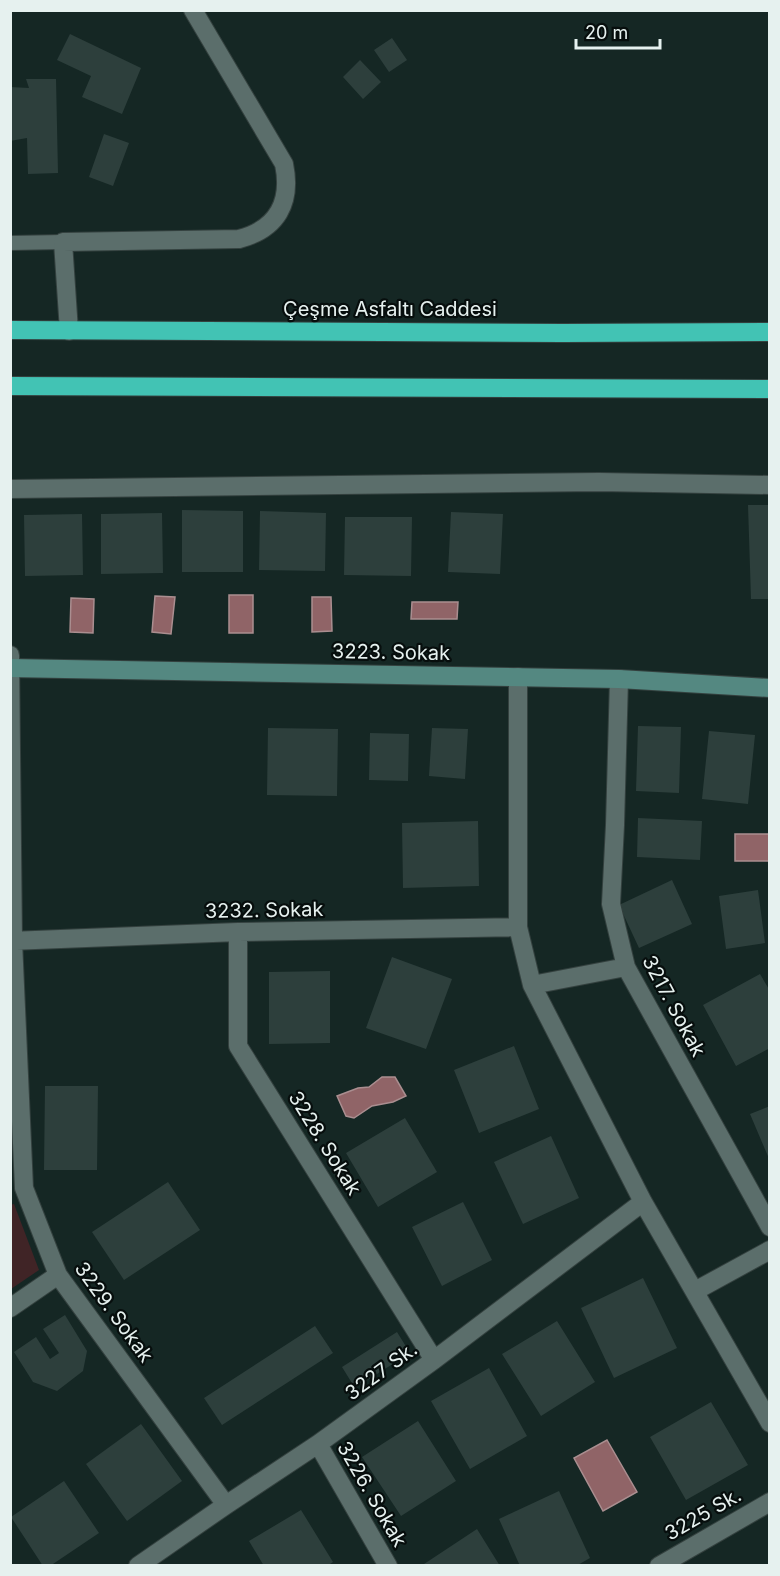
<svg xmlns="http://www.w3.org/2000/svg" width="780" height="1576" viewBox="0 0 780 1576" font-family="Inter,sans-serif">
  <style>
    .green { fill: #402426 }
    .water { fill: #906467; stroke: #aa8e90; stroke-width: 1.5 }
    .building { fill: #2d3f3c }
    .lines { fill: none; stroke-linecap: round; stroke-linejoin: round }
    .lane-casing { stroke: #34413f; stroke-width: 16 }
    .street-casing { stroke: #34413f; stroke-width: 20 }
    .secondary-casing { stroke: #34413f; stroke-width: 20 }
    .highway-casing { stroke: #34413f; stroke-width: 20 }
    .lane { stroke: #5b6e6b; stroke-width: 14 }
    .street { stroke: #5b6e6b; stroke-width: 18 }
    .secondary { stroke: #548881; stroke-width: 18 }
    .highway { stroke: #42c3b4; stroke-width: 18 }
    .labels { text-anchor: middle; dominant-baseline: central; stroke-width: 4.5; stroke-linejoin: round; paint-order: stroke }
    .street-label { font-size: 20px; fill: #e6f1ef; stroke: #070e0d }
  </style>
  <rect width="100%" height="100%" fill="#152724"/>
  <path class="green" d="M14,1204L39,1270L11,1289L10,1205Z"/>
  <path class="water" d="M229,595H253V633H229Z
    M155,596L175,597L171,634L152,632Z
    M312,597H331L332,631L312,632Z
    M71,598L94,599L93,633L70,632Z
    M412,602H458L457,619H411Z
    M735,834H769V861H735Z
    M382,1077H395L406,1096L393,1102L372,1106L354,1118L346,1116L337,1096L358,1088L369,1087Z
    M607,1440L637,1492L603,1511L574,1458Z"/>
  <path class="building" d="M70,34L141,68L122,114L82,97L91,76L57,60Z
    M392,38L407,60L389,72L374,50Z
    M360,60L381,82L363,99L343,77Z
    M26,79H56L58,173L28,174L27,138L10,141V87L29,88Z
    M104,134L129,143L113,186L89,177Z
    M748,505H770V599H751Z
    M182,510L243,511V572H182Z
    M260,511L326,513L325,571L259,570Z
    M451,512L503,514L500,574L448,572Z
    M162,513L163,573L101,574V514Z
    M82,514L83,575L25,576L24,515Z
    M345,517H412L411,576L344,575Z
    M638,726L681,727L679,793L636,791Z
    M268,728L338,729L337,796L267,795Z
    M432,728L468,729L465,779L429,776Z
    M709,731L755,735L748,804L702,799Z
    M370,733L409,734L408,781L369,780Z
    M638,818L702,821L700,860L637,857Z
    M478,821L479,886L403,888L402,823Z
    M672,880L692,924L639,948L619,905Z
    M758,890L765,943L726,949L719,896Z
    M392,957L452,979L426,1049L366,1028Z
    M330,971V1043L269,1044V972Z
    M760,974L770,991V1048L736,1066L703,1005Z
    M514,1046L539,1109L479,1133L454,1070Z
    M45,1086H98L97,1170H44Z
    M770,1106V1161L750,1114Z
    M405,1118L437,1172L378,1207L346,1153Z
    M551,1136L579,1198L523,1224L494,1162Z
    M168,1182L200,1230L124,1280L92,1232Z
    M463,1202L492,1260L442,1286L412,1227Z
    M643,1278L677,1348L614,1378L581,1308Z
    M65,1315L87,1351L83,1371L57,1391L33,1382L14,1352L36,1337L50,1359L59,1353L43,1329Z
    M557,1321L595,1382L541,1416L502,1354Z
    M315,1326L333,1353L222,1425L204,1398Z
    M397,1332L410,1353L355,1388L342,1367Z
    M489,1368L527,1436L470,1469L431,1401Z
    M711,1402L748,1465L686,1500L650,1437Z
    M418,1421L456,1481L401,1516L362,1457Z
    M141,1424L182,1481L127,1521L86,1464Z
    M64,1481L99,1533L50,1566H43L11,1517Z
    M559,1491L590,1558L576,1566H520L499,1519Z
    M301,1510L333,1562L327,1566H264L249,1541Z
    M477,1529L500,1566H421Z"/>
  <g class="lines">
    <defs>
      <path id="lane" d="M10,243L63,242"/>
      <path id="street" d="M69,331L63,242L239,239C277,229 292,203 284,164L193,10
        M10,489L599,482L770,485
        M10,655L13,941L24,1188L58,1275L226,1505
        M518,677V927L532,985L643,1202L770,1423
        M619,679L615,825L611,904L626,967L770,1227
        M238,932V1046L434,1360
        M10,941L238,932L518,927
        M532,985L626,967
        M695,1291L770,1250
        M10,1308L58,1275
        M318,1444L388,1566
        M138,1566L226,1505L318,1444L434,1360L643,1202
        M659,1566L770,1502"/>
      <path id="secondary" d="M10,668L619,679L770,688"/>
      <path id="highway" d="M10,330L563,333L770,332
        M10,386L770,389"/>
    </defs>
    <use href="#lane" class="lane-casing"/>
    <use href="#street" class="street-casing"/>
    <use href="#secondary" class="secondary-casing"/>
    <use href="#highway" class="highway-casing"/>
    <use href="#lane" class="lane"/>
    <use href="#street" class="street"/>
    <use href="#secondary" class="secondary"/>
    <use href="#highway" class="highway"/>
  </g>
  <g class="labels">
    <g class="street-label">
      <text x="390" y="309">Çeşme Asfaltı Caddesi</text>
      <text transform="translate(391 652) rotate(1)">3223. Sokak</text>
      <text transform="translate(264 910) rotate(-1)">3232. Sokak</text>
      <text transform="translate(674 1006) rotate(62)">3217. Sokak</text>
      <text transform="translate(325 1143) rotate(58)">3228. Sokak</text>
      <text transform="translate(114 1312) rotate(54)">3229. Sokak</text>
      <text transform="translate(381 1371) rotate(-36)">3227 Sk.</text>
      <text transform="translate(372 1494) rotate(60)">3226. Sokak</text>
      <text transform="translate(703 1514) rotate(-30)">3225 Sk.</text>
    </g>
  </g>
  <rect width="780" height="1576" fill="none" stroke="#e6f1ef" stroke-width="24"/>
  <path d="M576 39v9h84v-9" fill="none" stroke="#e6f1ef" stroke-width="3"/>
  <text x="585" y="39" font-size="18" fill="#e6f1ef" stroke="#070e0d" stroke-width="4.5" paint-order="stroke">20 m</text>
</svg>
